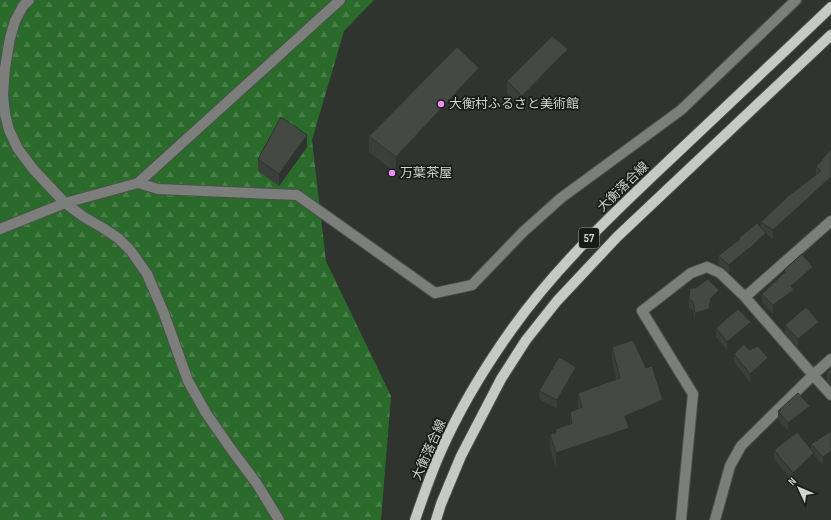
<svg xmlns="http://www.w3.org/2000/svg" width="831" height="520" viewBox="0 0 831 520" font-family="'Sofia Sans Condensed','Noto Sans JP',sans-serif">
  <style>
    .forest { fill: url(#forest-firs) }
    .lines { fill: none; stroke-linecap: round; stroke-linejoin: round }
    .minor-casing { stroke: #4c514c; stroke-width: 12 }
    .major-casing { stroke: #4c514c; stroke-width: 12 }
    .minor { stroke: #7c7e7b; stroke-width: 10 }
    .major { stroke: #c5cac5; stroke-width: 10 }
    .wall { fill: #3a3f3a }
    .shaded-wall { fill: #303330 }
    .building { fill: #444944; stroke: #303330 }
    .poi-dot { fill: #ee8cf8; stroke: #191b18; stroke-width: 1.5 }
    .labels { text-anchor: middle; dominant-baseline: central; stroke-width: 3.5; stroke-linejoin: round; paint-order: stroke }
    .shield { fill: #191b18; stroke: #999c99; stroke-width: 1 }
    .shield-label { font-size: 12px; font-weight: bold; fill: #d0d3d0 }
    .poi-label { font-size: 13px; fill: #d0d3d0; stroke: #191b18; text-anchor: start }
    .street-label { font-size: 13px; fill: #d0d3d0; stroke: #191b18 }
  </style>
  <defs>
    <pattern id="forest-firs" width="22" height="20" patternUnits="userSpaceOnUse"><rect width="22" height="20" fill="#2a6b2b"/><path d="M5 1l3.5 6h-7zM16 11l3.5 6h-7z" fill="#487f49"/></pattern>
  </defs>
  <rect width="100%" height="100%" fill="#2f342f"/>
  <path class="forest" d="M0,0H374L344,31L312,140L326,261L391,396L381,520H0Z"/>
  <g class="lines">
    <defs>
      <path id="minor" d="M29,0L23,6L15,21L10,38L5,68L3,95L5,114L9,130L18,149L34,170L65,203L84,217L103,228L118,238L131,251L147,274L163,311L188,381L206,413L231,449L257,484L279,520
        M138,183L158,189L297,195L435,293L472,285L523,232L561,198L681,110L796,0
        M0,229L65,203L138,183L340,0
        M745,297L831,221
        M681,520L693,394L642,311L691,273L707,267L720,273L745,297L813,375L831,395
        M715,520L730,466L741,446L813,375L831,359"/>
      <path id="major" d="M415,520C423,497 431,473 441,451C460,408 485,367 512,329C559,263 619,208 677,153C729,104 780,56 831,7
        M436,520L441,504L461,456L501,379L526,340L557,301L617,237L831,35"/>
    </defs>
    <use href="#minor" class="minor-casing"/>
    <use href="#major" class="major-casing"/>
    <use href="#minor" class="minor"/>
    <use href="#major" class="major"/>
  </g>
  <path class="wall" d="M568,61L522,108L507,94V81Z
    M479,83L396,173L369,152V136Z
    M307,147L279,186L258,171V159Z
    M831,149V185L773,239L766,234V241L749,257L729,273L718,264V256L739,240V238L761,227V222L816,174V167Z
    M784,270L813,275L794,291V298L773,314L762,303V294L784,273Z
    M719,298L711,306L709,317L695,321L693,310L689,308V299Z
    M785,325L819,330L798,348L785,333Z
    M716,328L751,330L727,350L716,337Z
    M612,347L663,415L629,429V443L556,468L550,449V434L556,433V429L570,424V412L578,409V393L616,379L612,362Z
    M749,350L768,367L750,382L734,362V354Z
    M831,369V386L827,381V372Z
    M576,376L557,409L539,399V391Z
    M778,411L810,414L788,431L778,419Z
    M831,431V459L823,465L814,456V461L793,481L774,459V450L811,449V444Z"/>
  <path class="shaded-wall" d="M568,49V61L522,108V96Z
    M479,68V83L396,173V157Z
    M307,135V147L279,186V174Z
    M831,177V185L773,239V230Z
    M766,233V241L749,257V249Z
    M749,248V257L729,273V265Z
    M813,267V275L794,291V298L773,314V305L791,286Z
    M719,290V298L711,306L709,317L695,321V313Z
    M751,322V330L727,350V342Z
    M819,322V330L798,348V339Z
    M768,358V367L750,382V374Z
    M576,367V376L557,409V400Z
    M663,400V415L629,429V443L556,468V453L625,416Z
    M810,406V414L788,431V423Z
    M831,451V459L823,465V457Z
    M814,453V461L793,481V473Z"/>
  <path class="building" d="M552,36L568,49L522,96L507,81Z
    M457,47L479,68L396,157L369,136Z
    M281,117L307,135L279,174L258,159Z
    M831,149V177L773,230L761,222L788,196L821,171L816,167Z
    M757,223L766,233L749,249V248L729,265L718,256L740,239L739,238Z
    M802,254L813,267L791,286L794,290L773,305L762,294L785,272L784,270Z
    M708,279L719,290L711,298L709,309L695,313L693,302L689,299L690,288H695Z
    M806,307L819,322L798,339L785,325Z
    M738,309L751,322L727,342L716,328Z
    M633,340L646,368L652,366L663,400L625,416L629,428L556,453L550,434L556,433V429L572,423L570,412L582,407L578,393L620,378L612,347Z
    M744,344L749,350L758,346L768,358L750,374L734,354Z
    M559,357L576,367L557,400L539,391Z
    M831,369V377L827,372Z
    M798,393L810,406L788,423L778,411Z
    M831,431V451L823,457L811,444Z
    M797,432L814,453L793,473L774,450Z"/>
  <g class="poi-dot">
    <circle cx="441" cy="104" r="4"/>
    <circle cx="392" cy="173" r="4"/>
  </g>
  <g class="labels">
    <rect class="shield" x="579" y="228" width="20" height="20" rx="3"/>
    <g class="shield-label">
      <text x="589" y="238">57</text>
    </g>
    <g class="poi-label">
      <text x="449" y="104">大衡村ふるさと美術館</text>
      <text x="400" y="173">万葉茶屋</text>
    </g>
    <g class="street-label">
      <text transform="translate(623 187) rotate(-44)">大衡落合線</text>
      <text transform="translate(429 450) rotate(-66)">大衡落合線</text>
    </g>
  </g>
  <g transform="translate(799 488) rotate(314)" stroke="#191b18" stroke-width="3" paint-order="stroke">
  <path d="M0-3L7 15L0 10L-7 15Z" fill="#d0d3d0"/>
  <text y="-6" font-size="11" font-weight="bold" text-anchor="middle" fill="#d0d3d0">N</text>
  </g>
</svg>
